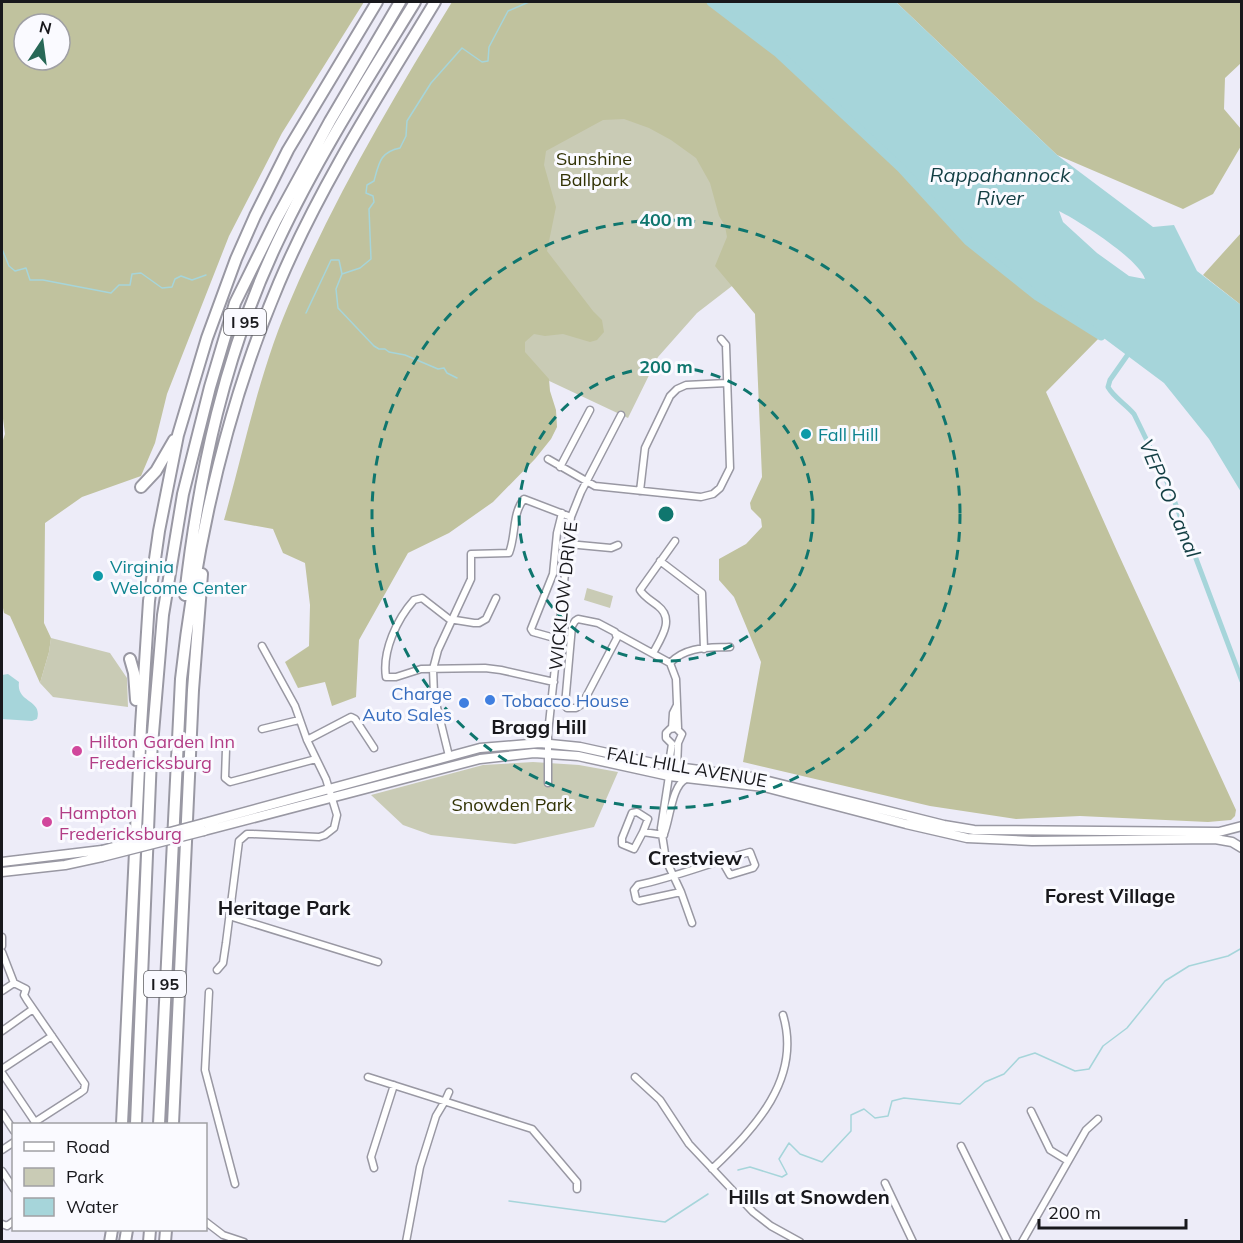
<svg xmlns="http://www.w3.org/2000/svg" width="1243" height="1243" viewBox="0 0 1243 1243" font-family="Mulish,sans-serif">
  <style>
    .green { fill: #c9cbb5 }
    .forest { fill: #c0c29e; fill-rule: evenodd }
    .water { fill: #a6d5da; fill-rule: evenodd }
    .lines { fill: none; stroke-linecap: round; stroke-linejoin: round }
    .stream { stroke: #a6d5da; stroke-width: 1.5 }
    .canal { stroke: #a6d5da; stroke-width: 5 }
    .river { stroke: #a6d5da; stroke-width: 9 }
    .minor-casing { stroke: #9998a3; stroke-width: 9 }
    .secondary-casing { stroke: #9998a3; stroke-width: 11 }
    .motorway-casing { stroke: #9998a3; stroke-width: 14 }
    .minor { stroke: #fff; stroke-width: 6 }
    .secondary { stroke: #fff; stroke-width: 8 }
    .motorway { stroke: #fff; stroke-width: 10 }
    .secondary-bridge-casing { stroke: #9998a3; stroke-width: 11; stroke-linecap: butt }
    .secondary-bridge { stroke: #fff; stroke-width: 8 }
    .ring { fill: none; stroke: #0f766e; stroke-width: 3; stroke-dasharray: 10 8 }
    .culture-dot { fill: #0f9aa8; stroke: #fafaff; stroke-width: 2 }
    .shop-dot { fill: #3f7fe0; stroke: #fafaff; stroke-width: 2 }
    .hotel-dot { fill: #d1479c; stroke: #fafaff; stroke-width: 2 }
    .labels { text-anchor: middle; dominant-baseline: central; stroke-width: 6; stroke-linejoin: round; paint-order: stroke }
    .shield { fill: #fafaff; stroke: #5c5c60; stroke-width: 1.5 }
    .shield-label { font-size: 16px; font-weight: bold; fill: #18181c }
    .park-label { font-size: 18px; fill: #313204; stroke: #fafaff }
    .culture-label { font-size: 18px; fill: #0d838f; stroke: #fafaff; text-anchor: start }
    .street-label { font-size: 18px; fill: #18181c; stroke: #fafaff }
    .shop-label { font-size: 18px; fill: #366cbe; stroke: #fafaff; text-anchor: end }
    .hotel-label { font-size: 18px; fill: #b23c85; stroke: #fafaff; text-anchor: start }
    .water-label { font-size: 20px; font-style: italic; fill: #123e43; stroke: #fafaff }
    .neighbourhood-label { font-size: 20px; font-weight: bold; fill: #18181c; stroke: #fafaff }
    .centre { fill: #0f766e; stroke: #fafaff; stroke-width: 3 }
    .ring-label { font-size: 18px; text-anchor: middle; font-weight: bold; fill: #0f766e; stroke: #fafaff; stroke-width: 6; stroke-linejoin: round; paint-order: stroke }
  </style>
  <rect width="100%" height="100%" fill="#edecf8"/>
  <path class="green" d="M711,2L901,168L968,241L1036,296L744,273L732,286L697,313L658,357L628,418L511,363L455,73Z
    M587,588L613,596L610,608L584,600Z
    M51,638L110,653L127,678L128,707L53,697L40,683L49,652Z
    M533,762L579,765L618,772L594,827L515,844L431,835L403,825L371,795L483,765Z"/>
  <path class="forest" d="M2,2H364L282,133L229,236L167,394L155,443L141,476L82,497L45,523L44,623L51,638L49,652L40,683L10,616L4,613L2,603V443L5,434L2,411ZM24,24H60V60H24Z
    M452,2H711L778,53L901,168L968,241L1036,296L1101,336L1046,392L1117,551L1236,810L1235,816L1231,820L1208,822L1080,816L1016,819L930,806L743,762L761,662L734,597L719,580V559L746,544L762,527L761,519L751,509L750,503L762,477L755,314L715,266L727,237L725,226L719,216L710,183L696,158L671,140L649,128L624,119L603,120L546,151L544,165L556,207L547,251L593,311L602,320L604,332L597,340L590,342L563,334L545,336L534,334L525,342V352L549,379L550,391L556,410L557,427L551,439L535,459L493,502L449,533L408,553L359,640L356,697L332,706L325,682L298,688L285,662L309,646L310,605L305,563L283,553L273,529L224,520C244,449 259,374 288,306C333,199 392,100 452,2Z
    M896,2H1241V63L1225,78L1224,109L1241,129V146L1213,194L1183,209L1057,155Z
    M1241,233V305L1203,275Z"/>
  <path class="water" d="M711,2H896L1057,155L1153,227L1174,225L1197,271L1241,305V492L1209,439L1164,383L1101,336L1037,296L968,241L901,168L778,53ZM1059,211C1079,221 1139,259 1145,279L1129,276L1097,253L1063,222Z
    M8,674L19,682C16,703 43,699 37,719L32,721L2,719V675Z"/>
  <g class="lines">
    <path class="stream" d="M2,249L9,266L15,271L26,268L30,280H43L111,293L119,285H130L132,274L141,273L162,288L172,287L175,279L181,276L192,280L206,275
      M342,274L336,289L338,308L374,346L379,349H385L389,352L405,355L438,369L444,368L447,373L457,378
      M306,313L331,260H339L342,274L360,268L371,259L369,209L374,202L373,196L366,193L367,185L374,181C379,163 380,152 400,148L406,136L407,121L431,83L462,48L482,62L488,61L489,47L508,11L529,2
      M738,1170L750,1167L782,1177L787,1174L779,1159L789,1143L800,1154L822,1162L851,1131V1115L864,1109L875,1118L888,1116L892,1101L904,1098L960,1104L985,1082L1004,1074L1019,1058L1035,1053L1075,1071L1089,1069L1103,1046L1127,1028L1165,981L1189,966L1228,956L1242,948
      M509,1201L665,1222L708,1194"/>
    <path class="canal" d="M1131,350L1110,380L1108,387C1114,398 1126,404 1134,414L1168,484L1242,681"/>
    <path class="river" d="M711,2L778,53L901,168L968,241L1037,296L1101,336"/>
    <defs>
      <path id="minor" d="M548,459L595,486L701,497L713,494L720,488L730,468L726,345L721,339
        M560,467L590,410
        M640,491L645,448L670,396L677,389L686,385L727,383
        M568,544L611,548L618,545
        M660,561L702,593L704,649
        M496,598L486,619L479,623H474L449,619L422,598L414,600C397,619 382,651 386,677H396L421,669L485,668L501,670L554,682
        M578,619L598,623L615,632L617,638L586,697L581,705L576,708H567L565,705L572,626L575,621Z
        M617,634L670,663L676,679L678,728
        M558,639L533,632L531,629L553,574L557,533L562,513
        M653,653C661,638 675,619 658,606C652,601 644,597 640,590L675,541
        M670,663C686,646 708,648 730,647
        M672,728L673,713L677,705
        M262,729L299,720
        M307,740L351,717L355,719L374,748
        M672,744L666,738V733L670,729L676,728L682,734L678,743L677,768
        M226,749L225,778L230,782L316,759
        M449,756L434,695L433,669L438,650L471,579V554L509,553C516,536 512,513 524,499L571,517
        M662,765L670,757L672,744
        M669,776L661,828L666,860L681,892L692,923
        M548,783V733L571,517L581,492L621,415
        M643,832L648,819L637,812L632,813L622,838V844L634,849L643,832L664,835
        M664,834C670,819 672,785 686,779
        M681,892L639,901L636,899L634,890L638,885C676,877 712,862 750,852L755,865L753,868L730,875L722,861
        M229,916L378,962
        M2,937V946
        M2,952L14,983L26,989L24,995L27,1000L85,1084L84,1090L80,1093L35,1122L34,1124
        M217,970L223,963L226,943L239,841L247,834H253L319,837L325,835L334,828L337,815L326,779L307,740L295,706L262,646
        M2,991L14,983
        M209,992L205,1070L235,1184
        M2,1031L33,1009
        M2,1069L52,1036
        M2,1073L35,1122
        M368,1077L532,1129L577,1182V1189
        M635,1077L660,1100L689,1144L753,1212L771,1226L800,1242
        M1031,1111L1050,1150L1068,1161
        M2,1113L14,1131
        M961,1146L1008,1242
        M2,1150L14,1142
        M374,1168L371,1157L394,1085
        M712,1169C755,1128 802,1079 783,1015
        M2,1171L14,1189
        M885,1183L913,1242
        M206,1222L223,1235L244,1242
        M2,1224L7,1226L14,1221
        M406,1242L420,1167L436,1116L445,1101L449,1092
        M1022,1242L1086,1130L1098,1119"/>
      <path id="secondary" d="M204,823L480,748L540,743L580,747L662,765L752,777L944,825L974,830L1219,832L1242,826
        M204,831L480,759L534,753L578,756L669,776L764,787L906,824L967,838L1032,841L1215,839L1232,842L1242,848
        M2,862L102,850
        M2,872L65,865L102,857"/>
      <path id="motorway" d="M141,487L156,471L174,440
        M185,595C199,473 225,352 278,241C317,158 367,80 415,2
        M130,659L134,673L136,700
        M122,1124L141,726L149,601L159,531L178,435L207,338L236,259L255,216L288,150L377,2
        M136,1124L151,757L163,615L183,494L210,387L235,303L276,220L330,121L400,2
        M159,1124L181,679C196,543 225,410 279,283C321,184 380,93 435,2
        M173,1124L193,690L202,574
        M110,1242L112,1230
        M125,1242L127,1230
        M149,1242L150,1230
        M165,1242L166,1230"/>
    </defs>
    <use href="#minor" class="minor-casing"/>
    <use href="#secondary" class="secondary-casing"/>
    <use href="#motorway" class="motorway-casing"/>
    <use href="#minor" class="minor"/>
    <use href="#secondary" class="secondary"/>
    <use href="#motorway" class="motorway"/>
    <defs>
      <path id="secondary-bridge" d="M102,850L204,823
        M102,857L204,831"/>
    </defs>
    <use href="#secondary-bridge" class="secondary-bridge-casing"/>
    <use href="#secondary-bridge" class="secondary-bridge"/>
  </g>
  <g class="ring">
    <circle cx="666" cy="514" r="147"/>
    <circle cx="666" cy="514" r="294"/>
  </g>
  <g class="culture-dot">
    <circle cx="806" cy="434" r="6"/>
    <circle cx="98" cy="576" r="6"/>
  </g>
  <g class="shop-dot">
    <circle cx="490" cy="700" r="6"/>
    <circle cx="464" cy="703" r="6"/>
  </g>
  <g class="hotel-dot">
    <circle cx="77" cy="751" r="6"/>
    <circle cx="47" cy="822" r="6"/>
  </g>
  <g class="labels">
    <g class="shield">
      <rect x="224" y="309" width="42" height="26" rx="4.5"/>
      <rect x="144" y="971" width="42" height="26" rx="4.5"/>
    </g>
    <g class="shield-label">
      <text x="245" y="322">I 95</text>
      <text x="165" y="984">I 95</text>
    </g>
    <g class="park-label">
      <text x="594" y="158">Sunshine<tspan x="594" dy="21">Ballpark</tspan></text>
      <text x="512" y="804">Snowden Park</text>
    </g>
    <g class="culture-label">
      <text x="818" y="434">Fall Hill</text>
      <text x="110" y="566">Virginia<tspan x="110" dy="21">Welcome Center</tspan></text>
    </g>
    <g class="street-label">
      <text transform="translate(563 596) rotate(-84)">WICKLOW DRIVE</text>
      <text transform="translate(687 767) rotate(10)">FALL HILL AVENUE</text>
    </g>
    <g class="shop-label">
      <text x="452" y="693">Charge<tspan x="452" dy="21">Auto Sales</tspan></text>
      <text x="502" y="700" text-anchor="start">Tobacco House</text>
    </g>
    <g class="hotel-label">
      <text x="89" y="741">Hilton Garden Inn<tspan x="89" dy="21">Fredericksburg</tspan></text>
      <text x="59" y="812">Hampton<tspan x="59" dy="21">Fredericksburg</tspan></text>
    </g>
    <g class="water-label">
      <text x="1000" y="174">Rappahannock<tspan x="1000" dy="23">River</tspan></text>
      <text transform="translate(1170 498) rotate(67)">VEPCO Canal</text>
    </g>
    <g class="neighbourhood-label">
      <text x="539" y="726">Bragg Hill</text>
      <text x="695" y="857">Crestview</text>
      <text x="1110" y="895">Forest Village</text>
      <text x="284" y="907">Heritage Park</text>
      <text x="809" y="1196">Hills at Snowden</text>
    </g>
  </g>
  <circle cx="666" cy="514" r="9" class="centre"/>
  <g class="ring-label">
    <text x="666" y="226">400 m</text>
    <text x="666" y="373">200 m</text>
  </g>
  <rect width="1243" height="1243" fill="none" stroke="#18181c" stroke-width="6"/>
  <rect x="12" y="1123" width="195" height="108" fill="#fafaff" stroke="#a0a0a4" stroke-width="1.5"/>
  <rect x="24" y="1142" width="30" height="9" fill="#ffffff" stroke="#a0a0a4" stroke-width="1.5"/>
  <text x="66" y="1153" font-size="18" fill="#18181c">Road</text>
  <rect x="24" y="1168" width="30" height="18" fill="#c9cbb5" stroke="#a0a0a4" stroke-width="1.5"/>
  <text x="66" y="1183" font-size="18" fill="#18181c">Park</text>
  <rect x="24" y="1198" width="30" height="18" fill="#a6d5da" stroke="#a0a0a4" stroke-width="1.5"/>
  <text x="66" y="1213" font-size="18" fill="#18181c">Water</text>
  <g transform="translate(42 42) rotate(13)"><circle r="28" fill="#fafaff" stroke="#a0a0a4" stroke-width="1.5"/>
  <path d="M0-4.5L10 22L0 15L-10 22Z" fill="#286857"/>
  <text y="-9" font-size="16" font-weight="bold" text-anchor="middle" fill="#18181c">N</text>
  </g>
  <path d="M1039 1219v9h147v-9" fill="none" stroke="#18181c" stroke-width="3"/>
  <text x="1048" y="1219" font-size="18" fill="#18181c" stroke="#fafaff" stroke-width="4.5" paint-order="stroke">200 m</text>
</svg>
